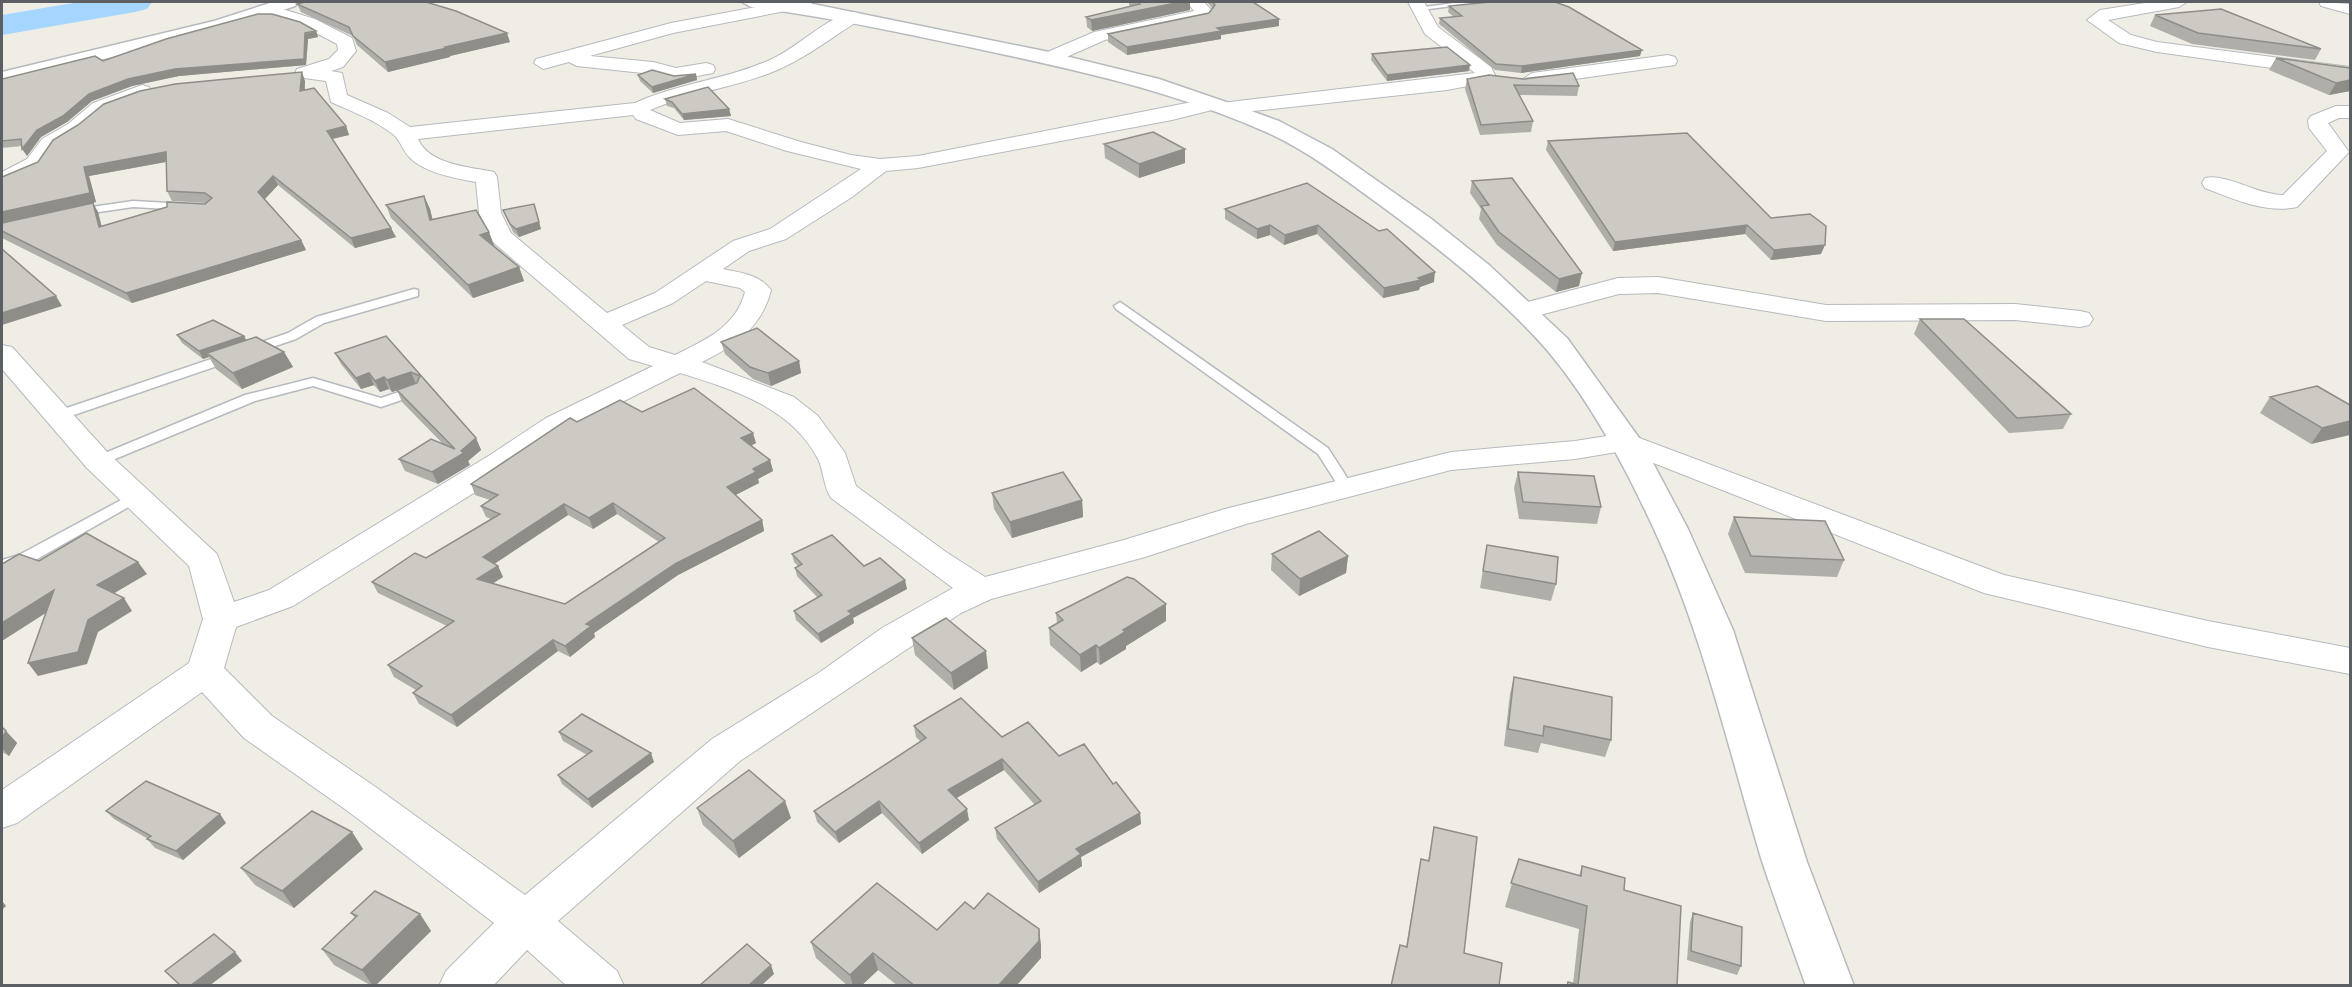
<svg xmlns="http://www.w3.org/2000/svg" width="2352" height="987" viewBox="0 0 2352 987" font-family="'Space Grotesk',sans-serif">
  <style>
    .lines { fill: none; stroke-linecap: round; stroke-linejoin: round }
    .river { fill: #a4d6ff; fill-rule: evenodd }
    .service-casing { stroke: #b6babf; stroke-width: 3 }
    .minor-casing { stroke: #b6babf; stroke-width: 2 }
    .tertiary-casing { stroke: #b6babf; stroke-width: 3 }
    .service { fill: #fff; fill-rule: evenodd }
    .minor { fill: #fff; fill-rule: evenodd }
    .tertiary { fill: #fff; fill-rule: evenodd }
    .wall { fill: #afaea8; fill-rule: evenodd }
    .shaded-wall { fill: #8f8d88 }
    .building { fill: #cccac3; stroke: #8f8d88; stroke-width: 1.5; fill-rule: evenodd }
  </style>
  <rect width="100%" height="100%" fill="#efede4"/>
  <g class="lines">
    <path class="river" d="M79,2H152L147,9L135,12L2,35V15Z"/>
    <defs>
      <path id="service" d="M1462,2H1484L1421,10L1417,8Z
        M133,201L188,204L193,207L188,210L133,207L78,215L73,212L78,209Z
        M414,289L418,290V296L324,323L296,339L62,419L57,420L50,416L52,413L288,333L316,317Z
        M1120,302L1328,448L1353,487L1351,490H1341L1318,454L1116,309L1114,306Z
        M313,378L381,398L417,386L424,390L422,393L381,407L313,386L255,401L103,464H93L91,461L93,458L245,395Z
        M136,492L141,494L144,497L141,500L30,563L2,570V560L19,555Z"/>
      <path id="minor" d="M783,2H814L806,7L673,33L590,56L653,62L676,68L706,63L713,65L715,69L713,73L676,80L652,74L577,66L569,62L543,69L534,63L536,59L671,23Z
        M1187,2H1204L1213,12L1208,18L1105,40L1055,62H1043L1040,58L1043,54L1094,32L1194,11Z
        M1408,2H1424L1438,27L1491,67L1496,77L1494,81L1447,90L1225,114L1216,109L1172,120L918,168L886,171L852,197L786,239L749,251L723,269C741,273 759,274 771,290C762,327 735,346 702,362L794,397L818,416L845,453L856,486L946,552L985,577L1124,540L1225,509L1451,452L1575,441L1626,433L2004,575L2208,621L2350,648V674L2208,647L1984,593L1623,451L1575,459L1451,470L1246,524L1145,557L991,599L961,613L740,761L558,921L617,971L624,986H567L527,950L493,986H439L446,971L494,923L349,812L244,738L202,692L17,823L2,828V790L189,663L203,619L189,566L87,468L2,369V345L12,347L109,454L217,554L234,602L269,590L490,455L546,418L653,366L629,359L493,242L479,213L476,182C454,178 426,173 410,158C403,151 400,140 394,135C375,120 353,112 331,102L326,81L297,77L295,73L297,69L329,59L338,50L337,44L303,26L263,14L261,10L263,6L269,5L315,19L352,38L356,51L343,67L331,71L342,73L347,95L388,113L410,127L635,103C679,83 728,79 772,59C798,47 826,18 852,12L858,13L861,17L858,21C829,39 802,61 770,73C731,88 689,93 650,110L680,123L728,119L801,142L851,155L880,159L918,156L1212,98L1221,103L1475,73L1425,34ZM633,115L636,119L678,135L726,131L787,151L861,169L770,229L733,241L655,293L607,313L511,233L501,213L497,177L494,172C470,167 429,165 418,139ZM706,281L740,288L745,292C736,327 705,340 675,355L649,347L622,325L673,303ZM680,373C732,389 791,407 818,459C824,471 823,486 831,498L953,588L882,628L820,672L712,739L525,895L377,788L272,716L224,668L236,627L293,606L512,469L566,430Z
        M2151,2H2187L2179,7L2108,20L2131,35L2157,42L2350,67V79L2157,52L2119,43L2087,20L2100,10Z
        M2319,2L2350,4V14L2321,6Z
        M1668,55L1675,57L1677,61L1675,65L1532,85L1523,79L1532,73Z
        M142,85L149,87L152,91L149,95L107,111L82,132L57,147L43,169L2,186V172L27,159L42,139L68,124L93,103Z
        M2336,106H2350V118H2339L2328,123L2349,152L2297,207C2266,214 2233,199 2205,188L2202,183L2205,178C2226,173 2258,195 2283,195L2327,151L2309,128L2308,120L2311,116Z
        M1658,277L1826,305L2015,304L2080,311L2089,313L2093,319L2089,325L2080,327L2015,320L1826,321L1658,293L1619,294L1525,319L1516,317L1512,311L1516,305L1618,278Z"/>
      <path id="tertiary" d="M273,2H298L295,6L226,29L2,84V72L214,21Z
        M742,2L813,4L1049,52L1159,79L1232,104L1279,121L1332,149L1430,218L1489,265L1567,338L1642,442L1688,529L1733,630L1807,862L1854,986H1806C1791,943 1775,901 1761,858C1728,747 1702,632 1653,527C1624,465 1591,402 1547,350C1501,297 1436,246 1380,205C1341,177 1303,147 1259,129C1166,89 1068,68 969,47C897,32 825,16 751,7Z"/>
    </defs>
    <use href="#service" class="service-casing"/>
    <use href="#minor" class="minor-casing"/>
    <use href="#tertiary" class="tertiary-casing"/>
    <use href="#service" class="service"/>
    <use href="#minor" class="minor"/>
    <use href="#tertiary" class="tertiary"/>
  </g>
  <path class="wall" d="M1129,2H1190V10L1092,31L1087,27L1086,17L1131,6L1129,5Z
    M1207,2H1253L1279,26L1221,35V39L1127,55L1108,42V34L1209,13L1212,8Z
    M297,4L510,42L450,56V57L388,72L357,45L353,36L301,12Z
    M1449,6L1640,56L1521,73L1495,70L1439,24L1440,18L1454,17L1448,12Z
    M2155,15L2321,49L2315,60L2192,44L2150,26Z
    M316,31L318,37L308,39L306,65L179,76L132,86L92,101L67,122L41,137L27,156L22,146L2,148V79L103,61Z
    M1372,54L1469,71L1387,81L1371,60Z
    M2276,58L2350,68V91L2329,95L2269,70Z
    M696,74L697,80L653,93L640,81L638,75L674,76Z
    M1467,79L1579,86L1577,96L1519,95L1533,121L1531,132L1480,135L1465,89Z
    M305,81V90L346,126L349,135L333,139L396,237L355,248L278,185L265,199L301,240L306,250L132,303L2,238V177ZM166,162L167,191L172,201L207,203L205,204L102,227L98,212L93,203L70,208L96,202L89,176Z
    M665,99L729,109L731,116L684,120L674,108L667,106Z
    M1548,141L1771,218L1821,254L1771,260L1745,234L1613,251L1546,150Z
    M1104,144L1185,149V163L1139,178L1105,158Z
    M1472,181L1579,286L1556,292L1497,245L1479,219L1481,209L1470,193Z
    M1307,183L1434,282L1420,287L1419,290L1383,298L1317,234L1284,245L1270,235L1257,239L1225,219V209Z
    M424,196L430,209L432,219L494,245L519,267L524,281L473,298L391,218L386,205Z
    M503,210L541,229L519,237L513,232Z
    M1920,319L2071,414L2063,429L2009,433L1914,334Z
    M177,335L244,336L246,340L284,352L293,367L242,389L216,369L209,357L203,359L182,343Z
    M386,336L476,438L481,450L468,461L470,465L438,484L405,471L399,459L444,445L402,402L397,390L410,386L392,392L389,389L380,392L374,385L361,389L341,364L335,353Z
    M721,342L799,361L801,373L771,386L753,379L725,354Z
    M2270,397L2350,405L2311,444L2260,413Z
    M642,412L756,443L751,446L770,460L773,471L758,479L759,483L735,495L762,520L764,531L678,575L594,633L595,637L570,657L558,651L457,727L419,704L413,693L416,690L394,677L388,665L447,626L378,593L372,582L426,558L491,519L486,517L481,506L490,500L475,495L471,484L577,422ZM617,514L659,542L565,604L492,584L503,577L498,566L494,564L568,515L593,529Z
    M1518,472L1601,507L1597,524L1519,519L1514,488Z
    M992,493L1082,500L1083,517L1012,538L994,509Z
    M1734,517L1844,560L1837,577L1745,573L1728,534Z
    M1487,545L1556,584L1551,601L1480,588Z
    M792,554L864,566L907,589L853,618L854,623L821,643L796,620L794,611L818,598L797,576L795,568L798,566L794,562Z
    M1272,554L1348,556L1346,573L1299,596L1271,570Z
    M1166,604V621L1126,646V649L1100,665L1097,662L1081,672L1050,645L1049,628L1057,624L1056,613Z
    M912,638L988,668L954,690L915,655Z
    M1514,677L1611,740L1605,757L1541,743L1538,753L1504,746L1510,694Z
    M914,726L1002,737L1059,756L1113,784L1140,813L1141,824L1081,857L1082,866L1039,893L997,839L995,828L1035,805L1004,770L956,798L969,820L922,854L882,813L839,843L817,822L814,811L921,742L916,737Z
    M2,727L17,743L9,756L2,752Z
    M559,732L654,762L592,808L562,784L558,775L587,755L563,741Z
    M697,808L791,818L739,858L703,825Z
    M106,811L226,823L183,860L155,848L147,839H148L114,819Z
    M1434,827L1464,953L1406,947L1421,859L1428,861Z
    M352,832L363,849L294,908L255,885L241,868Z
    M1519,859L1579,876L1582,866L1624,890L1677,986H1567L1568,982L1573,984L1579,929L1505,907Z
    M974,909L1039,929L1041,946V958L1016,986H898L878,970L861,986H848L816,958L811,942L937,930Z
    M351,913L420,914L431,931L375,986H372L334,965L322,949L355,918Z
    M1693,913L1741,966L1737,975L1687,960L1690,922Z"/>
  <path class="shaded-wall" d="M1181,2H1190V10L1092,31L1091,20Z
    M1279,19V26L1221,35V39L1127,55V47L1217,28Z
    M316,31L318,37L308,39L306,65L179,76L132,86L92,101L67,122L41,137L27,156L22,149L37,130L89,94L128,79Z
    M507,33L510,42L450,56V57L388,72L385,62L445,47Z
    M1642,50L1640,56L1521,73L1522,66Z
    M1470,65L1469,71L1387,81V75Z
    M302,72L305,81L304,99L300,91Z
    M696,74L697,80L653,93L652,87Z
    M2350,80V91L2329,95L2336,83Z
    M729,109L731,116L684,120L682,114Z
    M346,126L349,135L331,139L327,131Z
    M1185,149V163L1139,178V164Z
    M166,152L171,161L89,176L96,202L2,223V212L84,167Z
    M273,176L278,185L263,201L258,192Z
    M424,196L430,209L436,233L430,220Z
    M93,203L98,212L104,237L99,227Z
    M534,204L541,229L519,237L516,229Z
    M1270,225V235L1257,239V229Z
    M1318,225L1317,234L1284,245L1285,235Z
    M1747,225L1745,234L1613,251L1615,242Z
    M391,228L396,237L355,248L351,238Z
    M489,232L494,245L485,248L480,235Z
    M301,240L306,250L132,303L126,293Z
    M1825,245L1821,254L1771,260L1774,250Z
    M519,267L524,281L473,298L468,285Z
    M1435,272L1434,282L1420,287L1419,290L1383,298L1384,288Z
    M1582,273L1579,286L1556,292L1559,279Z
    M56,296L62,306L2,325V313Z
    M244,336L248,344L207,353L209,357L203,359L199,351Z
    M284,352L293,367L242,389L233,373Z
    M799,361L801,373L771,386L768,373Z
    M411,372L416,384L392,392L387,380Z
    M369,373L374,385L361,389L356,378Z
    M384,377L389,389L380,392L375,381Z
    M2350,421V435L2311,444L2322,428Z
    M753,433L756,443L744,449L741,438Z
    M476,438L481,450L468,461L470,465L438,484L432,472L461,451Z
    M770,460L773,471L758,479L759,483L730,498L727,487L753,469Z
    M1082,500L1083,517L1012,538L1010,522Z
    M613,503L617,514L593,529L589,518Z
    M564,504L568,515L488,568L483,557Z
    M762,520L764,531L678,575L594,633L595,637L570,657L565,646L586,624L675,564Z
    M1348,556L1346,573L1299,596L1300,579Z
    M138,562L147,574L106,598L97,585Z
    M498,566L503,577L482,590L477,579Z
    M905,580L907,589L853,618L854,623L821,643L818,634L848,611Z
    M54,590L63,602L2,641V623Z
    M124,598L132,611L98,632L87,664L38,676L28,663L88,620Z
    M1166,604V621L1126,646V649L1100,665L1099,648L1123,630Z
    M553,640L558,651L457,727L451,715Z
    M1096,645L1097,662L1081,672L1080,655Z
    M986,651L988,668L954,690L951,673Z
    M6,731L17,743L9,756L2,748V738Z
    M651,753L654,762L592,808L588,799Z
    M1002,759L1004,770L950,802L948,790Z
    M785,801L791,818L739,858L733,841Z
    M879,801L882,813L839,843L835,832Z
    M967,809L969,820L922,854L919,843Z
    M1140,813L1141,824L1081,857L1082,866L1039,893L1038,882L1076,849Z
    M220,814L226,823L183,860L176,851Z
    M352,832L363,849L294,908L282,891Z
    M2,901L6,906L2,910Z
    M420,914L431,931L375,986H373L362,970Z
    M1039,929L1041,946V958L1016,986H998Z
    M235,952L242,961L209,986H190Z
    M873,953L878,970L861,986H853L850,975Z
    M771,965L774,974L761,986H748Z"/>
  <path class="building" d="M305,2H426L456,11L507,33L445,47L447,48L385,62L353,36L349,27L297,4Z
    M1137,2H1181L1091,20L1086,17L1140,4Z
    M1213,2H1253L1279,19L1217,28L1221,31L1127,47L1108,34L1209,13L1215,5Z
    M1490,2H1555L1569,7L1642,50L1522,66L1496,64L1440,18L1462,16L1449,6Z
    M2221,9L2321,49L2198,33L2155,15Z
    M258,14H272L300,22L316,31L305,33L304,59L175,69L128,79L89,94L63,116L37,130L22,149L21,139L2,141V79L95,56L103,61L166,39Z
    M1447,47L1470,65L1387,75L1372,54Z
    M2276,58L2350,68V80L2336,83Z
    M652,70L674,76L696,74L652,87L638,75Z
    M302,72L300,91L314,88L346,126L327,131L391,228L351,238L273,176L258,192L301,240L126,293L2,231V223L93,203L99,227L167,207V202L205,204L212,198L205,193L167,191L166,152L84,167L90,193L2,212V177L38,162L53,140L78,125L104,104L140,91L175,84Z
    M1573,73L1579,86L1514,85L1533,121L1481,125L1467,79L1489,75L1523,79Z
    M708,87L729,109L682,114L672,102L665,99Z
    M1153,132L1185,149L1139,164L1104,144Z
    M1687,133L1771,218L1810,214L1826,226L1825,245L1774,250L1747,225L1615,242L1548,141Z
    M1512,178L1582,273L1559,279L1499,232L1481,206L1489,205L1472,181Z
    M1307,183L1379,231L1387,229L1435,272L1418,278L1421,280L1384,288L1318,225L1285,235L1270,225L1257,229L1225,209Z
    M424,196L430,220L476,210L489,232L480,235L519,267L468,285L386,205Z
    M534,204L539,222L516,229L510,224L503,210Z
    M2,249L56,296L2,313Z
    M1920,319H1964L2071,414L2017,418Z
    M213,320L244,336L199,351L177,335Z
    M757,328L799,361L768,373L750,367L721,342Z
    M386,336L476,438L461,451L464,453L432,472L399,459L431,439L455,449L397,390L417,383L420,376L411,372L387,380L384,377L375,381L369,373L356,378L335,353Z
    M256,337L284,352L233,373L207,353Z
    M2317,386L2350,405V421L2322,428L2270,397Z
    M694,388L753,433L741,438L770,460L753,469L756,472L727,487L762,520L675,564L586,624L591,626L565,646L553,640L451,715L413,693L422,686L388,665L454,621L372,582L415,553L426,558L500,514L481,506L498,495L471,484L570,418L577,422L620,400L642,412ZM613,503L665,538L565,604L477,579L498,566L483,557L564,504L589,518Z
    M1063,472L1082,500L1010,522L992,493Z
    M1518,472L1594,476L1601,507L1523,502Z
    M1734,517L1825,521L1844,560L1751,556Z
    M1319,531L1348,556L1300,579L1272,554Z
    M86,533L138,562L97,585L124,598L88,620L78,652L28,663L54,590L2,623V564L19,554L39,561Z
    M832,535L864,566L880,558L905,580L848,611L852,614L818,634L794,611L822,595L795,568L802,564L792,554Z
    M1487,545L1558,557L1556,584L1483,571Z
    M1127,577L1134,579L1166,604L1123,630L1125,632L1099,648L1096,645L1080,655L1049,628L1063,620L1056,613Z
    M946,618L986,651L951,673L912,638Z
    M1514,677L1612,697L1611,740L1544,726L1543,736L1508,729Z
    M961,698L1002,737L1028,722L1059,756L1084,744L1113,784L1116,782L1140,813L1076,849L1081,854L1038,882L995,828L1041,801L1002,759L948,790L967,809L919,843L879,801L835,832L814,811L926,738L914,726Z
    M582,714L651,753L588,799L558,775L592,751L559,732Z
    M2,727L6,731L2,738Z
    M749,770L785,801L733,841L697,808Z
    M146,781L220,814L176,851L147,839L151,836L106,811Z
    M312,811L352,832L282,891L241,868Z
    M1434,827L1477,837L1464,953L1502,963L1499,986H1391L1400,945L1407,947L1421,859L1429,861Z
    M1519,859L1581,876L1582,866L1625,878L1624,890L1681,906L1677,986H1567L1568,982L1578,985L1587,906L1511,883Z
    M877,883L937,930L965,902L974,909L988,893L1039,929V941L998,986H915L873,953L850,975L811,942Z
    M375,891L420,914L362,970L322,949L357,916L351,913Z
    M1693,913L1742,927L1741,966L1691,951Z
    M214,934L235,952L190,986H181L165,971Z
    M747,944L771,965L748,986H699Z"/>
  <rect width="2352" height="987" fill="none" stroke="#5c6065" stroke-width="6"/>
</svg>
